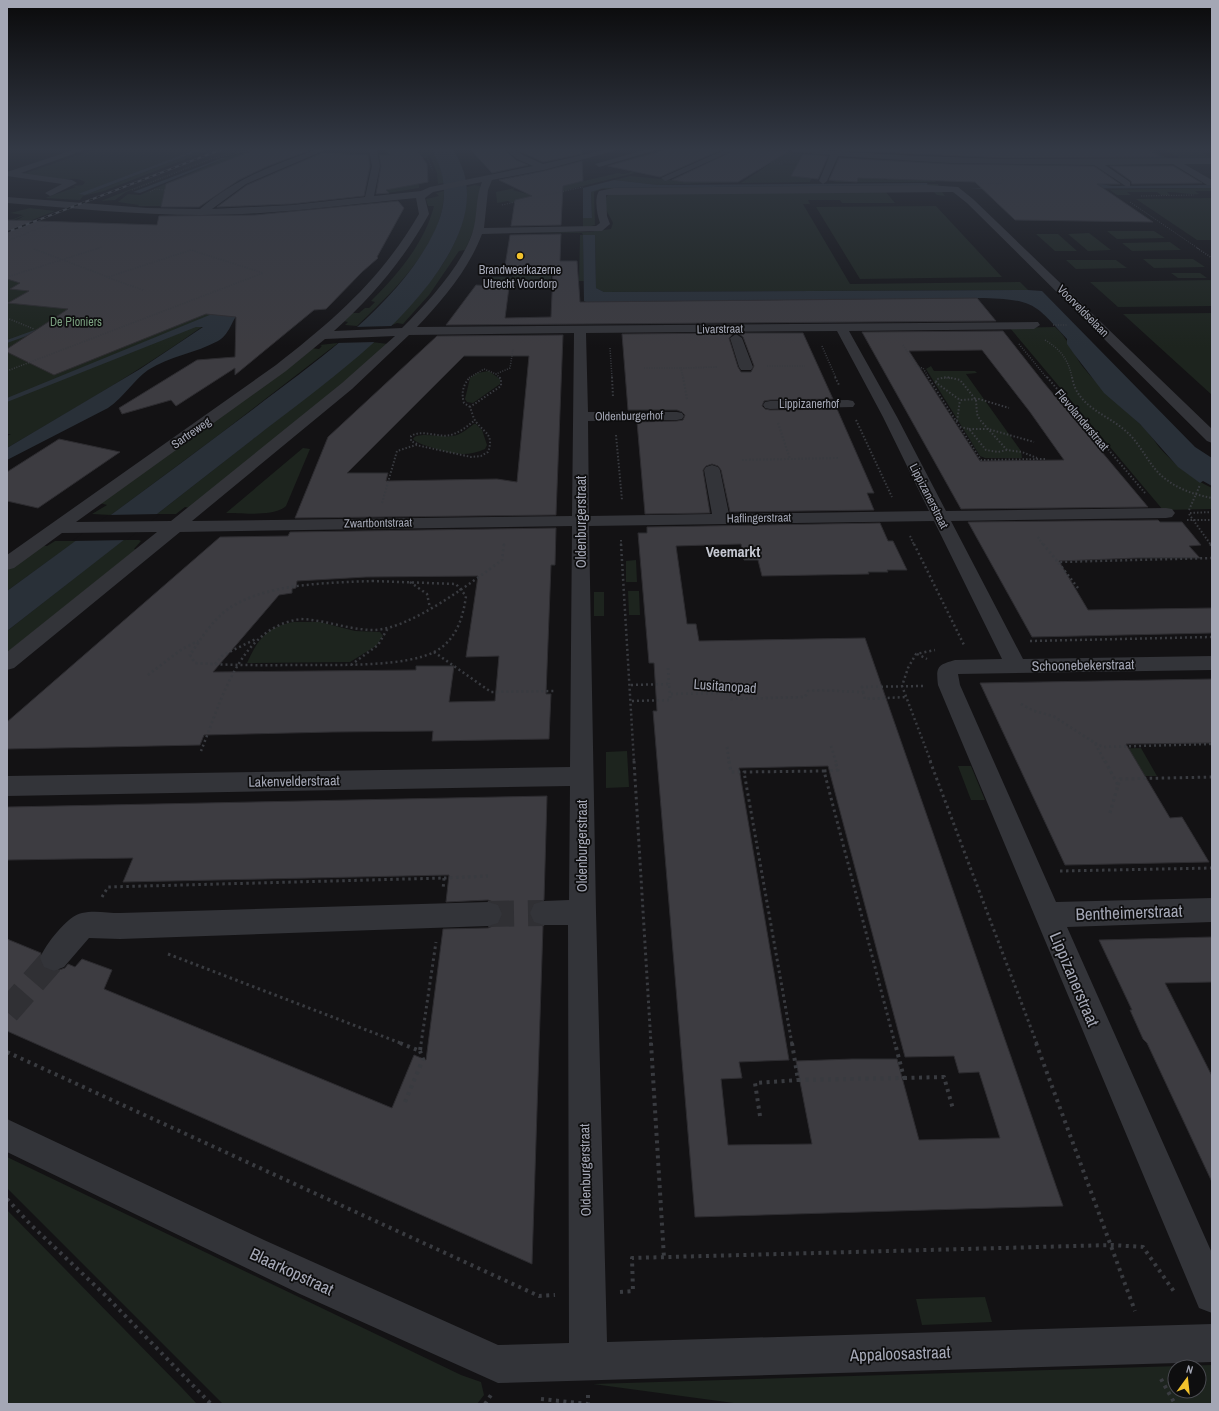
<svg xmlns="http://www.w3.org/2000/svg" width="1219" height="1411" viewBox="0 0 1219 1411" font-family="'Archivo Narrow',sans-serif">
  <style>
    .green { fill: #1d241e; fill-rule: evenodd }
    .water { fill: #293038 }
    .pier { fill: #131214 }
    .building { fill: #3d3c41; stroke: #2d2c30; fill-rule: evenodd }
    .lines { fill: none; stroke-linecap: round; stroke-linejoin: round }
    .minor-tunnel { stroke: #303034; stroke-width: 26; stroke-dasharray: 26 14; stroke-linecap: butt }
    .path-far5 { stroke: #393b40; stroke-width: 1; stroke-dasharray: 1 1.5; stroke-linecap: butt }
    .path-far4 { stroke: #393b40; stroke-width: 1.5; stroke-dasharray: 1 1.5; stroke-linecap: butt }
    .path-far3 { stroke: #393b40; stroke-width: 2; stroke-dasharray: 1.5 2; stroke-linecap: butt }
    .path-far2 { stroke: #393b40; stroke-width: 2.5; stroke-dasharray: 2 3; stroke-linecap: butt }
    .path-far1 { stroke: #393b40; stroke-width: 3; stroke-dasharray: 2.5 3.5; stroke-linecap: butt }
    .path { stroke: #393b40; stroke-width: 4; stroke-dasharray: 3 4.5; stroke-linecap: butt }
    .minor { fill: #333439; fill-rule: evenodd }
    .rail-casing { stroke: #484a50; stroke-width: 2 }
    .rail { stroke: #0e0e0f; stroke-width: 1.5; stroke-dasharray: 4; stroke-linecap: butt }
    .poi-dot { fill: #f2c22c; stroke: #0e0e0f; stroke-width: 1.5 }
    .labels { text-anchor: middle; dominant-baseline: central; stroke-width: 3.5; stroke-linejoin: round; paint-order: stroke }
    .far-poi-label { font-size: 12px; fill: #a4a7b5; stroke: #0e0e0f }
    .far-street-label { font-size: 12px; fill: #a4a7b5; stroke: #0e0e0f }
    .far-park-label { font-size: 12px; fill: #7ba080; stroke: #0e0e0f }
    .street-label { font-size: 14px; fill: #a4a7b5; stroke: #0e0e0f }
    .neighbourhood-label { font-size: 15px; font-weight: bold; fill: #c5c7d1; stroke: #0e0e0f }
    .near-street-label { font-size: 17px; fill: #a4a7b5; stroke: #0e0e0f }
  </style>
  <rect width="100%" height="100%" fill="#131214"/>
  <path class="green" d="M93,150H195L79,194L85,195L201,150H209L104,191L83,196L80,200L45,198L76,187L72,186L83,185L85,182C79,178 71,178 64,180L20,175Z
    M236,150H238L229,153L248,150L211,158L126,192L115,200L101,201L197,163Z
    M254,150H310L272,163L175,206H138L139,205L118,202L128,194L140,195L223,159L213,160L133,192L213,160L228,157Z
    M384,150H432L439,162L444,183L438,184L437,173L430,156L396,163L387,161Z
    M743,150L823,155L818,167L754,161L727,156Z
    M1002,150H1154L1168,159L1008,158Z
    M1163,150H1197L1212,158H1180Z
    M726,157L768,163L738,182L658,185L614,180L630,176L671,180Z
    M771,163L817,167L810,182L741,183Z
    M841,167L885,174L884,180H887V171L933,173L936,182H834Z
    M632,172L635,173L563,191L554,188L618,173L623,174Z
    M419,183V188L382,194L380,193L382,186Z
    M928,184H938L939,187L602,189L594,192L595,225L583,228V218H592L591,192L599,188L928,185Z
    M475,185L480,186C481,209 475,230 465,250L459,251L429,295L403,324L397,323L390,326C428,288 468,243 467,187Z
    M515,188L513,190L527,194L548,190L555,193L511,203L508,201L497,203L496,192Z
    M1212,188V191H1195L1199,194C1188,195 1178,192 1167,192L1170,195H1161L1157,192H1127L1131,195H1117L1110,190L1030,191Z
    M940,189L945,196L937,195L932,190L885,191L895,203H842L840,200H808L810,204H803L850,284L1020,282L1028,290L604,292L596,288L595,235L583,236L584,281H579L580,235H583L582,233H513L589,232L611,229L613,223C609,213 600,206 608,195L620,192Z
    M444,191C445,244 391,293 357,326L345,325L348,322L343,321L352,313H359L365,308H369L375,302L371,301C398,274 424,244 434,206H428L426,199L439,196L436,193Z
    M1212,198V240H1197L1136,199Z
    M936,206L1002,277L860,279L816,207Z
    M30,208L55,211L7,230V226L24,216L7,222L23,215L10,213Z
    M1107,231H1154L1165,238L1117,239Z
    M1089,233L1111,250L1088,251L1068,234Z
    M1036,234H1058L1077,251H1055Z
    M1170,242L1181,250L1132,251L1122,243Z
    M7,248L229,307C159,360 82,404 7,448V436L11,434H7Z
    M1143,259H1193L1205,267L1154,268Z
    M1066,260H1116L1127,268L1076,269Z
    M551,266V281L491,282L492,277H513L514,272H541Z
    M1171,273H1200L1207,278H1178Z
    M1212,280V306L1118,307L1090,282Z
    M1212,313V395L1123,314Z
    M1055,327C1068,338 1073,354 1083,367C1100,388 1120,405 1139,423C1147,430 1153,439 1159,447C1174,464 1192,479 1212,488V509L1163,510L1010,328Z
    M372,342L388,344L366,364L190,508L185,507L176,514H157L327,381Z
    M338,343L220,434L111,515L92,514L107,505L100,503L311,348L319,349L322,346L320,345Z
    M931,366L934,371H975L977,373L966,374L1021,451L1022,458H985L980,456L926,369Z
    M489,371L500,379V384L473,403L467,402L465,399L470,378L477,373Z
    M474,424H476L482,430L487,445L485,449C466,458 448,453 430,447C424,445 417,443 413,439C417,431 443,438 452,436C461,435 467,429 474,424Z
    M303,448L310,449L286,506C274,517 242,513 226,513Z
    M123,540H139L141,541L134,549L138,550L7,655V631Z
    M55,541H76L7,591V570L41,545L47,546Z
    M636,560L637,582H626V561Z
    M628,591H639L640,615H629Z
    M594,592H604V616H594Z
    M293,622H320L355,631L380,632L383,636L376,646L350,662L247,663C258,639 267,627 293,622Z
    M1141,748L1157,776H1117L1101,749Z
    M627,751L629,787L606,788V752Z
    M958,766H971L985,800H971Z
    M7,1157L461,1375L481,1382L484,1395L477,1404H223L7,1188Z
    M7,1210L182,1388L197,1404H7Z
    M985,1297L992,1322L922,1325L916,1299Z
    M1212,1365V1404H741L593,1384ZM1175,1367H1199V1391H1175Z"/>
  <path class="water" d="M195,150H201L85,195L78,194Z
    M432,150H453C477,185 467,223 447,257C405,329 317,389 252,440C170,504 89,567 7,631V591C88,532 168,473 248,413C312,364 400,305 435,230C448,203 447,176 432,150Z
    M222,158H225L140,193L133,192Z
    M614,180L658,185L927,183L928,185L603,188L591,192L592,218H583V188Z
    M1091,182L1112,186L1212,185V188L969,189Z
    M51,226L59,227L43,233V235C141,243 238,239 335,231H341L344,235C335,247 298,250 297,267C297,271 299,275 298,279L293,284C278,294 259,297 244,308C231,317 232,333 218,341C196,353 170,356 148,370C133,381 124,397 108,408L7,460V448L140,369L203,327H196L7,402V398L229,307L274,277L312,246L311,241L302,239L288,242L7,343V340L275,243L271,241L201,245L151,261L102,244L7,274V272L66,253L31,240L7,248V243Z
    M583,235H595L596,288L604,292L1028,290L1042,291L1195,447L1212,458V486L1203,481L1200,483L1178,467L1140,424L1104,393L1074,354L1067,344V339C1034,303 1034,300 984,298L586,302L584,301Z"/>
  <path class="pier" d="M392,326L375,342L335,343L354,327Z
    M160,514L127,540L72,541L108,515Z"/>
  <path class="building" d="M254,150L308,151L268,166L239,180L199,207H161L166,184Z
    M387,150H417L427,164L428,182L386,190L389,193L376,194L381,166L379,155H390Z
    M471,150H505L516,160L528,165L492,173Z
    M517,150H582V154L543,162Z
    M665,150H721L660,177L608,166Z
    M735,150L789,151L738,182H684L672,180Z
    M835,150H1149L1161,157L1003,158Z
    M322,153L368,155L370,166L364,196L292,204L217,207L247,185Z
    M803,154L828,156L818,179L791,176Z
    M839,158L950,164L1094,166L1120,184H1097L1153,222L1015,220L975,182L858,178L857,182L829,180Z
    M582,161L583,181L563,186L561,225L511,226L515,200L532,196L499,180L544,171Z
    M1110,166H1173L1202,183L1132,184L1131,181Z
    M398,201L404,208L377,257L378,258L362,272L326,309L314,310L235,375V368L176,406L171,400L122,414L119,408L197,360L235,357L236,317L206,314L54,375L7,352V349L68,309L8,303L29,291L10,289L20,283L7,279V220L157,225L159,216L255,215Z
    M561,234L560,261H577L580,302L977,298L996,321L446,325L476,285L509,287L505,318L551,317L553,272H504L510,235Z
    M1003,331L1044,383L1148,507L961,509L862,332ZM982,350L1030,412L1064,460L980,461L909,351Z
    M734,333L729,338L738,367L741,372H751L754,366L743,337L738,333H803L833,399L770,400L764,401L762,406L765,409L770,410L837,409L874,493H867L874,510L730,512L721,470L718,466L712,464L706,466L703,470L710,513L645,514L637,422L677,421L683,420L685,415L682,412L677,410H628L622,334Z
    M563,335L556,515L295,518L328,437L437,336ZM464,356H529L517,482L497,479L386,481L388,473H347Z
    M59,439L120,452L38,508L7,501V472Z
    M1158,520L1160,522H1182L1201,545L1189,546L1200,558H1137L1059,561L1088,610L1212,608V633L1032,637L968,522Z
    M880,523L888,541H893L907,570H887L888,572H868L869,574L762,576L758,560H744L741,544L676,546L687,624H696L699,641L865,638L1063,1206L695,1217L653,711H657L654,663H649L638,533H647V527ZM828,766L905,1057L954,1056L959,1073L979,1072L1000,1138L919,1140L897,1059H852L796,1061L812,1144L728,1145L721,1079L742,1078L739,1062L789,1060L739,768Z
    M556,528L555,565H551L546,694H551L549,739L432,741L433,731L333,732L204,735L200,745L7,749V722L220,537L288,536L290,532ZM478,576L466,657L499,656L495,701L449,702L454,666H416V670L213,672L279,595L292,593V589L296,588L297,581L366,577Z
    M1212,679V743L1126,744L1170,818L1182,817L1209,862L1065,865L980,683Z
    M547,796L544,900L534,903L529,912L533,923L543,926L532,1264L7,1031V939L41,953L39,959L43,968L53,972L65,968L68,964L75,967L82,959L112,970L104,989L392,1108L414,1055L426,1060L443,929L488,928L498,924L503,915L498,904L488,900L446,902L449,875L123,882L133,858L7,860V807Z
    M1212,937V982L1165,983L1212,1076V1182L1147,1043L1143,1039L1130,1010H1132L1099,940Z"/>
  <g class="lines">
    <path class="minor-tunnel" d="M488,914L544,913
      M7,1012L54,958"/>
    <path class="path-far5" d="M339,154H356
      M744,160L783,164
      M395,163L427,157L433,171
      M758,170L769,163
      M315,172L356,169
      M978,184L1003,183V179
      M300,188L314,172
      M132,190L211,159L251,150
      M150,192L155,189L171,191
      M1141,196L1194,195
      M1130,202L1199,249
      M502,205L583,187
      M7,241L53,223
      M96,249L102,247"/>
    <path class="path-far4" d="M1197,248L1212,258
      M7,277L99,248
      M109,278L143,290
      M7,318L34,329
      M1053,325H1068
      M1045,340C1060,349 1069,360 1072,378
      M1019,344L1047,378
      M903,345L917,367L923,368L929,378
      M822,346L836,378
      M610,348L612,378
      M767,366H805
      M644,368H681
      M7,371L263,273L191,250L108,277L34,249
      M469,378L484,369L496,374
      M500,378L496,374L510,368L513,349
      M683,378L681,368L718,367
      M944,378H950"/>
    <path class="path-far3" d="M612,377L613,397
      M683,377L687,399
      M835,377L839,385
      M928,377L981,460L1046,459
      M1047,377L1145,493
      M1072,377C1077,408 1108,414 1128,433C1143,447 1150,469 1167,480C1180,490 1196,495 1212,498
      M935,382L960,400L979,399L1009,408
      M936,382L937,379L947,377L960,380L976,400L977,414L980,420L1007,450L1022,452L1037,458
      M470,407L464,403C461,393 463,385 470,377
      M856,420L892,497
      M957,421L960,400
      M778,423L790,459
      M960,427L969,429L986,450L998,452L1007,450
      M969,429H988L1034,442
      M616,435L622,500
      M417,444L411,441V436C423,429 438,438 451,435C460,432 468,426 475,420
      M742,460L839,458
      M382,503L397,451L416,445L471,457L481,456L488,452C494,435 486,434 476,422C473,418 472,412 470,407L501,386V379L499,377
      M1189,510L1200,485
      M1190,513L1212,512
      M1189,514L1211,545
      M1187,520H1212
      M910,536L914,545
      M1038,537L1043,545
      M621,540V545
      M504,545V542"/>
    <path class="path-far2" d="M621,544L634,762
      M914,544L964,645
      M1043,544L1058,562
      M1210,544L1212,546
      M372,581L456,584L466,596C463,618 456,641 434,652C407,666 345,665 314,665C274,665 235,666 195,663L190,655C200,640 210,624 224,612C261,583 327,583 372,581Z
      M410,582L427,594L430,608
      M1078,588L1058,562L1212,558
      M1030,641L1212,637
      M434,652L491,692L556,691
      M917,654L927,659
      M215,664L223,655L256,639
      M351,665L378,645L388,628
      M668,668L669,684
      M148,675L182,649L198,641
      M631,685L669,684L670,694
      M863,692L865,699L907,697
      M632,701L670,700V694L730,693L731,699L805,697L808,691C826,689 844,692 863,692L862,687L923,686
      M1021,704L1034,711L1053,716L1095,743L1105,762
      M1095,743L1103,747L1212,744
      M831,746L836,762
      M727,747L729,762
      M201,751C221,702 239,627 301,619C326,620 349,630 374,630C411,629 472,582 502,560L504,544
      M931,762L902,686L908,668L916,654L935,650"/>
    <path class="path-far1" d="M634,761L651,1044
      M729,761L731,772H744
      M930,761L1037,1044
      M1105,761L1118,785L1110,813
      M824,771L838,770L835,761
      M1118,785L1120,779L1212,777
      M1060,871L1212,868
      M444,878L488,876
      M102,897L108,887L444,878L443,890
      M168,954L403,1044
      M421,1044L436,942
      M792,1044L744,772L824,771L895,1044"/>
    <path class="path" d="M400,1043L420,1051L421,1043
      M651,1043L664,1258
      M792,1043L798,1080L904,1078L895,1043
      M1036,1043L1135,1311
      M7,1052L539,1296L555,1295
      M904,1078L944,1077L953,1109
      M405,1102L423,1059L420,1051
      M760,1116L755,1083L798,1080
      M7,1199L31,1225L105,1295L211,1404
      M620,1292L633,1291L632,1258L1112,1245L1143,1247L1175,1293
      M1161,1379L1175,1404
      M588,1395V1404
      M541,1399L588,1404
      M485,1404L491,1395"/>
    <path class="minor" d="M73,150H84L21,173L72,180L77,183L53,195L50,196L45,193L62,184L7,176V172Z
      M315,150H325L246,184L212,209L292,205L365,197L372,166L369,150H377L380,166L374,196L421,191L430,187L533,166L517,159L506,150H515L523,155L543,164L604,150H617L544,170L492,180L488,190L484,228L596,226L600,223C597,214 594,199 599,191L614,188L927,185L958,187L973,199L1212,429V443L1207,441L967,203L953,192L606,195L607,216L610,224L602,231L482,234C469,269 442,301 417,327L1038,322L1040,325L1034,329L849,331L897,417L946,511L1166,508L1172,509L1175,513L1172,517L1166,518L951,521L1023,659L1212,656V670L958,674L960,685L1056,902L1212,898V922L1067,927L1212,1253V1313L1199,1308L938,685C936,667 937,665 955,660L1002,659L934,521L589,526L596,912L607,1342L1212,1324V1362L498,1383L300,1294L7,1152V1119L264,1240L498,1345L569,1343L568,925H544L534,922L530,913L534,904L544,901L569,900L570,786L7,796V776L570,767L572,526L180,532L14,668L7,670V652L157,532L62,533L14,568L7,570V555L276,365C335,319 381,279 419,214L416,198C344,205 273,215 201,215C136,215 72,208 7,203V197L147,208L200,209C233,180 273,165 315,150ZM482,182C475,198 478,217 472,234C460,268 427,303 402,328L334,331C373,296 404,259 429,214L425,198L433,192ZM837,331L883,417L929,511L729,514L720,470L718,467L712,465L706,467L704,470L712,514L589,516L588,421L677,420L682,419L684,416L682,413L677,412H588L586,333ZM574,333L572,516L192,521L352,389L409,335ZM395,336L342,383L171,521L76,522L286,371L325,339Z
      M644,150H656L599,167L595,164Z
      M724,150H734L668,180L665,181L661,178Z
      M790,150H818L898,155L1003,159L1212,158V164H1184L1212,180V185H1207L1173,164L1105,165L1130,182V186L1127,187L1094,165L950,163L838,156L827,181L823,184L819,181L830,155L794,152Z
      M736,334L742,338L753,367L751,370H741L739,367L730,338Z
      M848,400L853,401L855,404L853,407L770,409L765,408L763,405L765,402L770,401Z
      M488,902L498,905L502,914L498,923L488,926L120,939L89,938L64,967L54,971L44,967L40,958C45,945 68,915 82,913C94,910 108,913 120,913Z"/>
    <defs>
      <path id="rail" d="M7,232L220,150"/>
    </defs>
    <use href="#rail" class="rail-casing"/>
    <use href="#rail" class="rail"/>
  </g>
  <linearGradient id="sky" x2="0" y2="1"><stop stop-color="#0a0a0b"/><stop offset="0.43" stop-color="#333945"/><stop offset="1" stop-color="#333945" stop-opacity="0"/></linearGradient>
  <rect width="1219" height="347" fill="url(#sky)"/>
  <circle class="poi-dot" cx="520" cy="256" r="4"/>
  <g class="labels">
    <g class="far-poi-label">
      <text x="520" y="270">Brandweerkazerne<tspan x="520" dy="14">Utrecht Voordorp</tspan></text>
    </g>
    <g class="far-street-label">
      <text transform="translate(1083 311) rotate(45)">Voorveldselaan</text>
      <text transform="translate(720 329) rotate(-1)">Livarstraat</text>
      <text x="809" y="404">Lippizanerhof</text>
      <text transform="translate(629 416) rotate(-1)">Oldenburgerhof</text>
      <text transform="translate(1082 420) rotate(50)">Flevolanderstraat</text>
      <text transform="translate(191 433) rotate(-35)">Sartreweg</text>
      <text transform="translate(929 496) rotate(63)">Lippizanerstraat</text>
      <text transform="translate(759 518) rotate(-1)">Haflingerstraat</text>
      <text transform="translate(378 523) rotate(-1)">Zwartbontstraat</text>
    </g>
    <g class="far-park-label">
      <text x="76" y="322">De Pioniers</text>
    </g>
    <g class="street-label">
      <text transform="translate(581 522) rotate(-90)">Oldenburgerstraat</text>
      <text transform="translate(1083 665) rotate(-1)">Schoonebekerstraat</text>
      <text transform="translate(725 686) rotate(4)">Lusitanopad</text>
      <text transform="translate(294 781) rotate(-1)">Lakenvelderstraat</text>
      <text transform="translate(582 846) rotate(-90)">Oldenburgerstraat</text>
      <text transform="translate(585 1170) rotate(-91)">Oldenburgerstraat</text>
    </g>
    <g class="neighbourhood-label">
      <text x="733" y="551">Veemarkt</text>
    </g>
    <g class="near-street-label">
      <text transform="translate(1129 912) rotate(-2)">Bentheimerstraat</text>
      <text transform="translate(1075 979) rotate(67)">Lippizanerstraat</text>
      <text transform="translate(292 1271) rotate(25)">Blaarkopstraat</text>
      <text transform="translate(900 1353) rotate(-2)">Appaloosastraat</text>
    </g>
  </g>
  <rect width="1219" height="1411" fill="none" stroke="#a4a7b5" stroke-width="16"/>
  <g transform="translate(1187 1379) rotate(15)"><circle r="19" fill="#0e0e0f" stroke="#4a4b51"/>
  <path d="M0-3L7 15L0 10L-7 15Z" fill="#f2c22c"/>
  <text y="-6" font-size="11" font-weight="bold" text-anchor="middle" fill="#a4a7b5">N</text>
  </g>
</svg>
